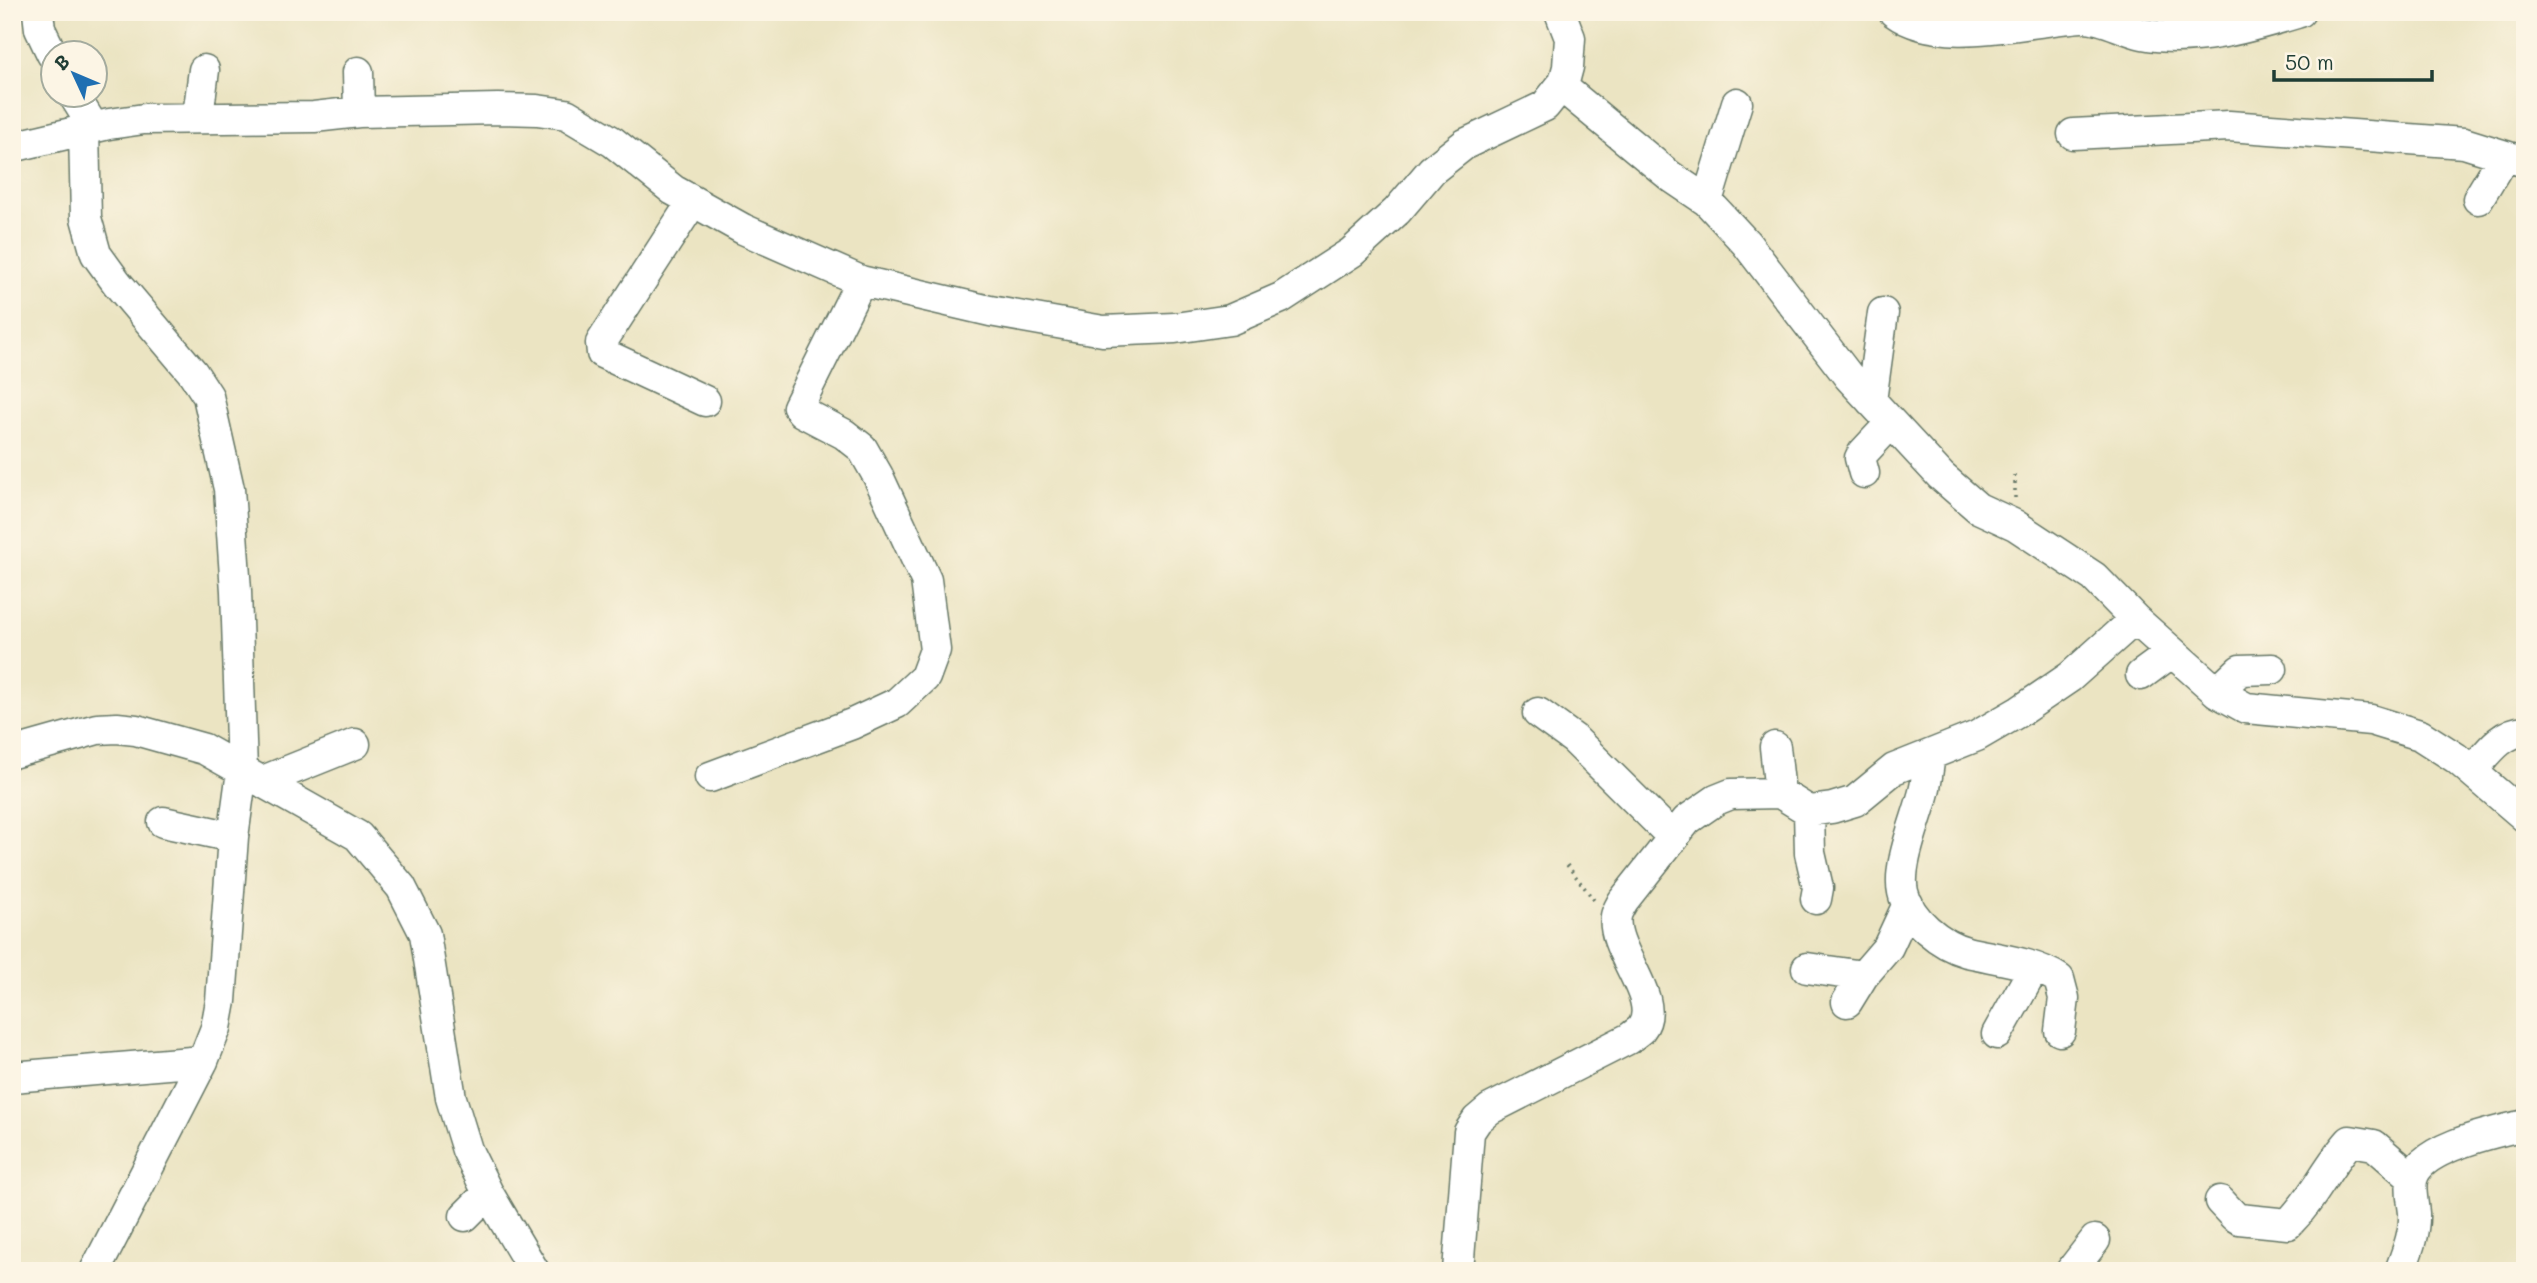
<svg xmlns="http://www.w3.org/2000/svg" width="2537" height="1283" viewBox="0 0 2537 1283" font-family="Mali,sans-serif">
  <style>
    .lines { fill: none; stroke-linecap: round; stroke-linejoin: round }
    .minor-casing { stroke: #676; stroke-width: 33 }
    .path { stroke: #676; stroke-width: 3.5; stroke-dasharray: 2 5; stroke-linecap: butt }
    .minor { stroke: #fff; stroke-width: 30 }
  </style>
  <rect width="100%" height="100%" fill="#fcf5e5"/>
  <filter id="ink" filterUnits="userSpaceOnUse"><feTurbulence type="fractalNoise" baseFrequency=".0143" numOctaves="2"/><feDisplacementMap in="SourceGraphic" scale="14" xChannelSelector="R" yChannelSelector="G"/><feConvolveMatrix kernelMatrix="1 2 1 2 8 2 1 2 1" color-interpolation-filters="sRGB"/></filter>
  <filter id="wash" filterUnits="userSpaceOnUse"><feTurbulence type="fractalNoise" baseFrequency=".00686" numOctaves="4" result="noise"/><feDisplacementMap in="SourceGraphic" scale="28" xChannelSelector="R" yChannelSelector="G"/><feGaussianBlur stdDeviation="1.57" result="paint"/><feColorMatrix in="noise" values="0 0 0 0 0 0 0 0 0 0 0 0 0 0 0 0 0 1.4 0 .05"/><feComposite in="paint" operator="in"/></filter>
  <g filter="url(#wash)">
    <rect width="100%" height="100%" fill="#ebe4c2"/>
  </g>
  <g filter="url(#ink)">
    <g class="lines">
      <defs>
        <path id="minor" d="M38,12L40,29L52,54
          M1894,12C1942,47 2026,20 2082,17C2102,16 2123,30 2143,34C2196,44 2250,27 2300,12
          M358,72L359,112
          M1561,86L1670,176L1707,201L1746,243L1849,377L1941,476L1978,508L2015,525L2094,577L2135,619L2217,692L2246,708L2371,720L2420,735L2456,758L2525,817
          M73,94L94,128
          M198,116L204,70
          M84,130L86,218L96,254L117,283L193,373L208,396L229,489L236,591L242,771L233,837L221,1001L216,1028L203,1061L95,1271
          M2073,134L2229,126L2464,143L2525,162
          M12,147L109,124L144,119L314,117L359,112L498,109L537,110L566,114L613,142L673,190L743,229L861,281L990,311L1103,331L1175,328L1230,320L1281,298L1352,252L1397,211L1432,170L1465,144L1545,106L1564,82L1568,67L1570,38L1560,12
          M2478,199L2504,156
          M693,201L601,343L602,353L705,401
          M1707,201L1737,103
          M1871,401L1883,313
          M1864,473L1860,458L1863,453L1891,423
          M2141,675L2171,653
          M2217,692L2240,670L2272,669
          M1538,713L1574,739L1674,838
          M1775,747L1780,793
          M12,753L97,729L117,728L136,730L204,749L358,836L401,887L425,934L451,1098L467,1150L488,1193L534,1271
          M1930,755C1928,768 1927,780 1924,792C1917,820 1897,865 1903,892C1909,920 1941,945 1967,952C1997,959 2033,962 2059,979L2064,998L2060,1031
          M2472,771C2487,754 2501,732 2525,731
          M710,777L852,724L897,703L925,677L935,650L926,580L878,476L862,448L844,434L802,412L798,407L861,281
          M263,781L355,744
          M1809,811L1810,853L1818,888L1816,899
          M163,822L233,837
          M1807,968L1863,976
          M1847,1002L1863,976L1888,947L1908,904
          M1997,1034L2034,968
          M12,1077L203,1061
          M2220,1201L2234,1216L2239,1219L2288,1224C2314,1198 2326,1168 2350,1141L2374,1145L2412,1178
          M465,1216L488,1193
          M1458,1271L1469,1132L1477,1120L1490,1109L1628,1039C1632,1036 1638,1032 1641,1029C1664,1000 1610,950 1616,916C1617,911 1621,905 1623,901L1687,820L1716,800L1731,794L1780,793L1809,811L1832,808L1855,801L1894,769L1977,736L2020,711L2070,677L2135,619
          M2071,1271L2095,1240
          M2400,1271C2407,1252 2415,1233 2414,1213C2413,1202 2410,1191 2412,1180C2419,1147 2496,1132 2525,1125"/>
      </defs>
      <use href="#minor" class="minor-casing"/>
      <path class="path" d="M2015,498V474
        M1567,865L1594,900"/>
      <use href="#minor" class="minor"/>
    </g>
  </g>
  <rect width="2537" height="1283" fill="none" stroke="#fcf5e5" stroke-width="42"/>
  <g transform="translate(74 74) rotate(314)"><circle r="33" fill="#fcf5e5" stroke="#a4ab9e" stroke-width="2"/>
  <path d="M0-5L12 26L0 18L-12 26Z" fill="#1f6fb2"/>
  <text y="-10" font-size="19" font-weight="bold" text-anchor="middle" fill="#1f3d34">B</text>
  </g>
  <path d="M2274 70v10h158v-10" fill="none" stroke="#1f3d34" stroke-width="3.5"/>
  <text x="2285" y="70" font-size="21" fill="#1f3d34" stroke="#fcf5e5" stroke-width="5" paint-order="stroke">50 m</text>
</svg>
